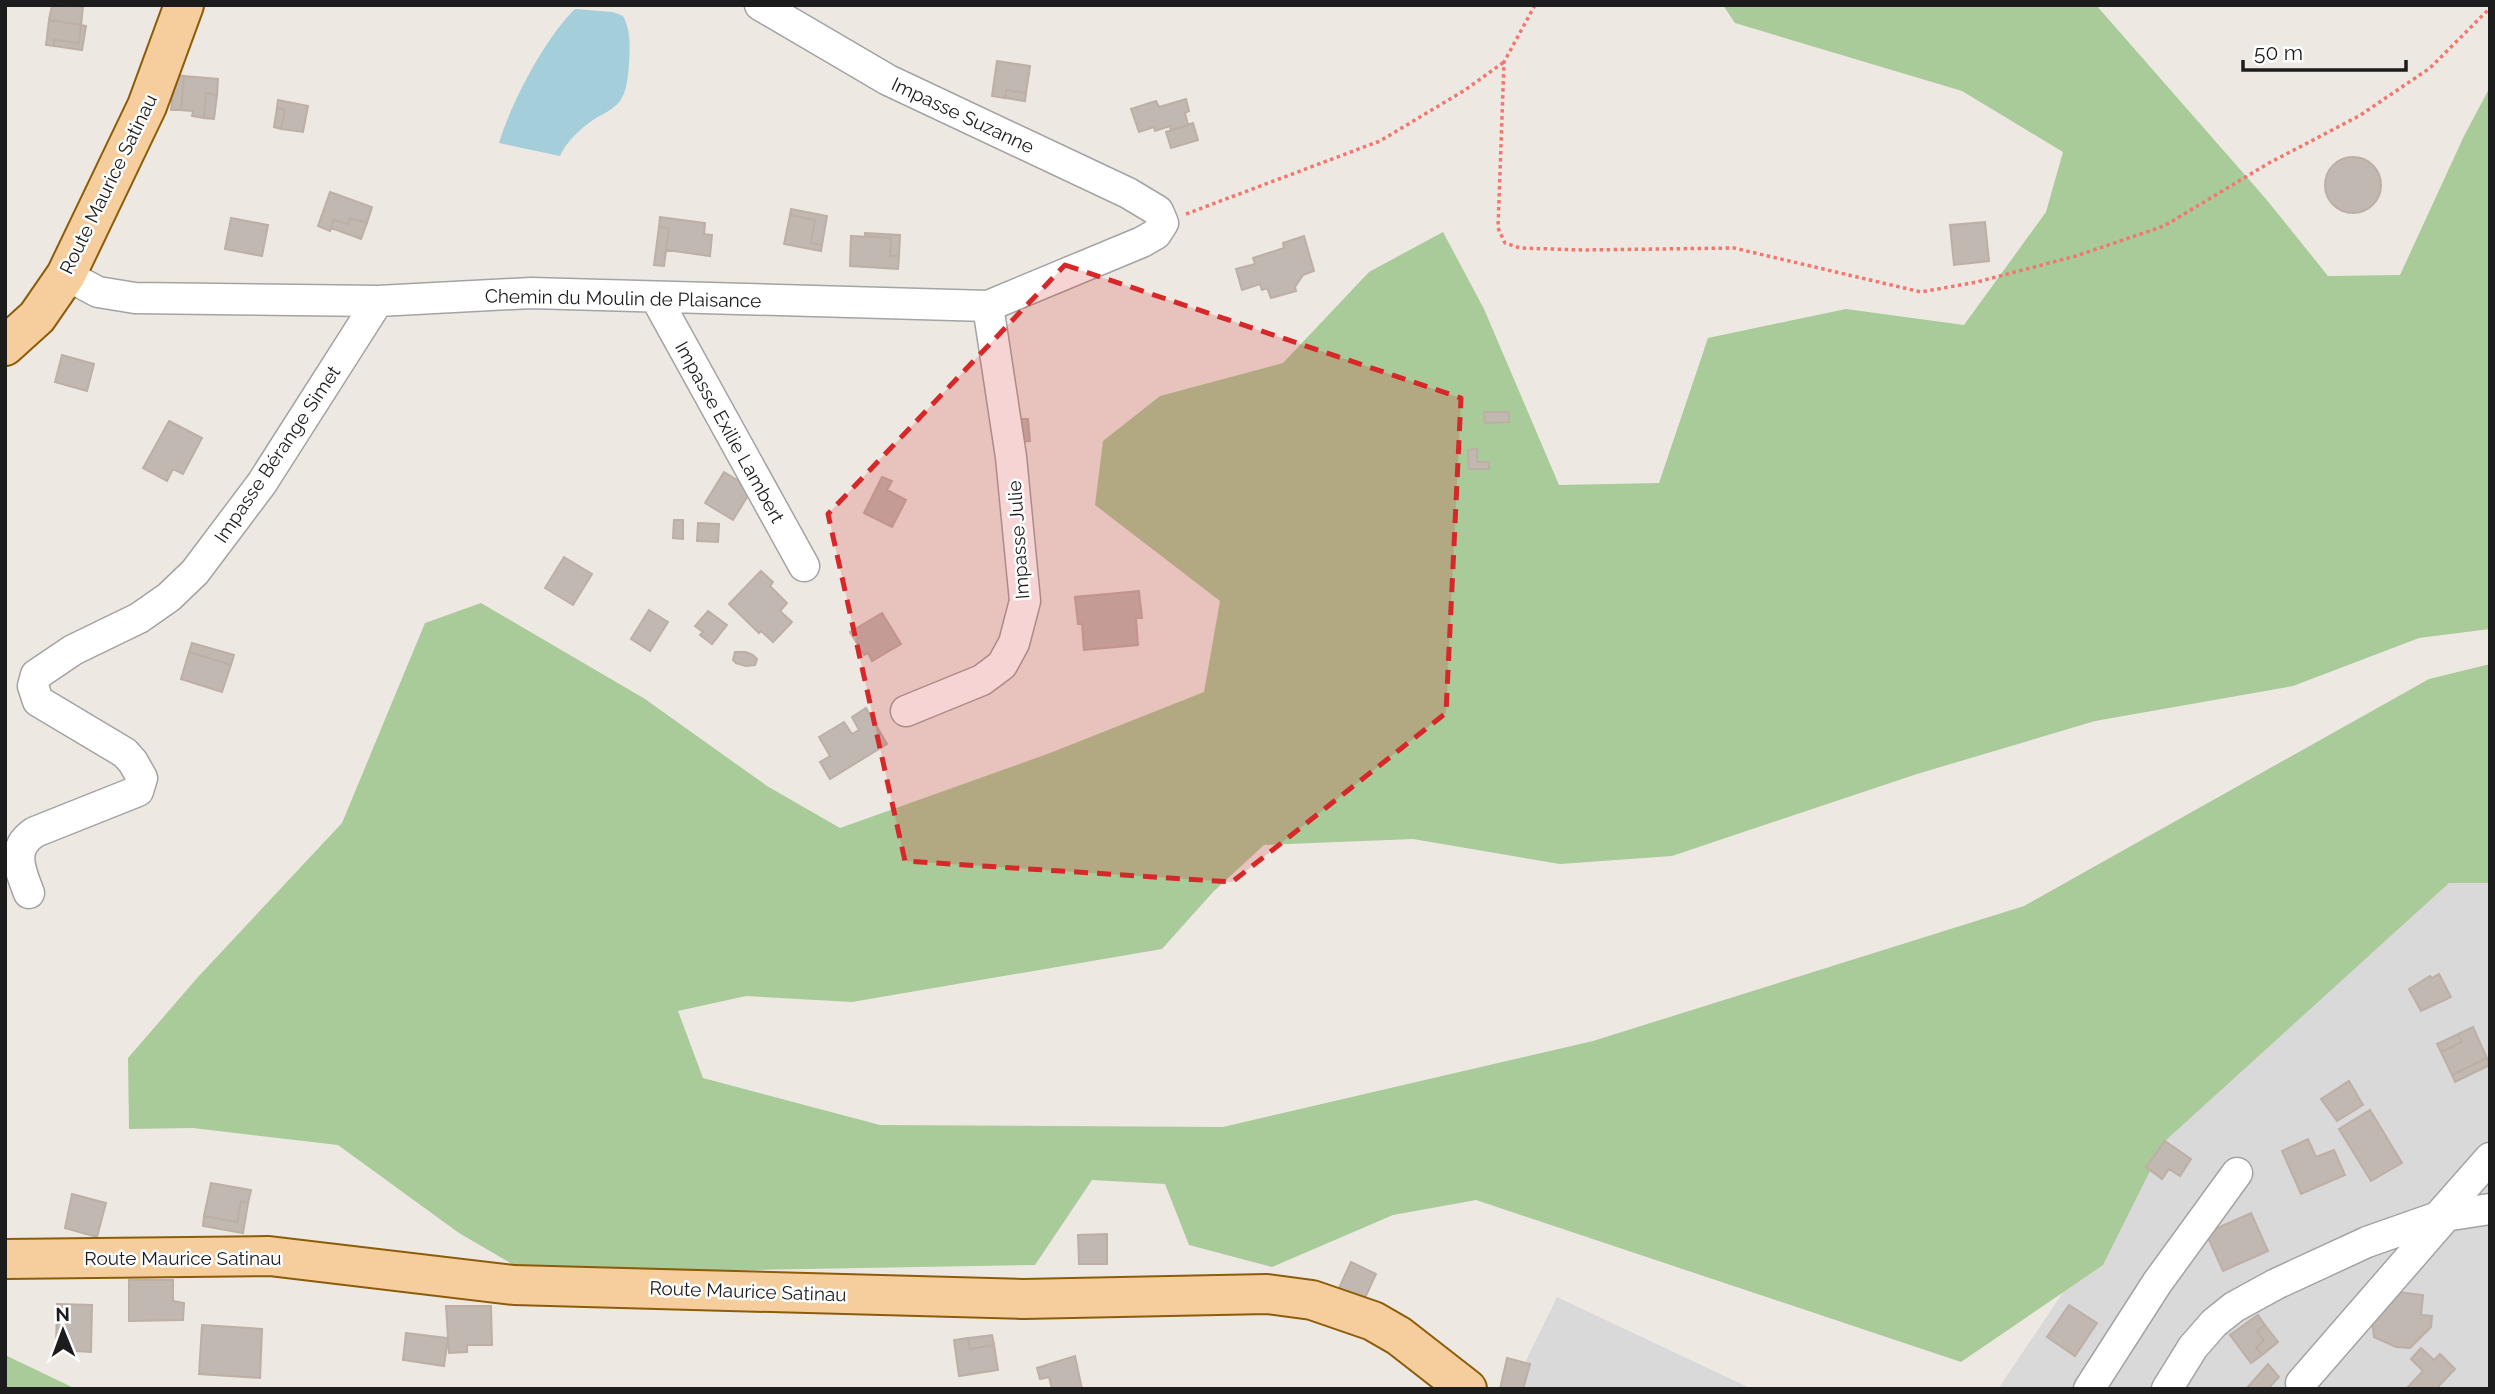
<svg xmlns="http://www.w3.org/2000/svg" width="2495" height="1394" viewBox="0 0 2495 1394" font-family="Raleway,sans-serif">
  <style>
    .residential { fill: #dad9d9 }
    .forest { fill: #a9ca99 }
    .water { fill: #a4ced9 }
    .building { fill: #c1b8b2; stroke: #bdafa5; stroke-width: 2 }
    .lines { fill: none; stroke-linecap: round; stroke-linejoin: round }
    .minor-casing { stroke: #a3a3a3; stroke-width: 33 }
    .major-casing { stroke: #8c5c08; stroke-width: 42 }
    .path { stroke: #f2776e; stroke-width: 3.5; stroke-dasharray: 3.5 3.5; stroke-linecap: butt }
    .minor { stroke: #fff; stroke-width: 30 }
    .major { stroke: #f6cd9d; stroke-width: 38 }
    .marked { fill: #d62828; fill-opacity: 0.2; stroke: #d62828; stroke-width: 5; stroke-dasharray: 14 9; stroke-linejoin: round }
    .labels { text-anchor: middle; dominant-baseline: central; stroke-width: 5; stroke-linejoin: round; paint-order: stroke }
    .street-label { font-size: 19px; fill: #1c1c1c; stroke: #fff }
  </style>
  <rect width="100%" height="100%" fill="#ede9e2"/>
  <path class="residential" d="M2458,858L2490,885V1389H1998L2165,1141Z
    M1557,1297L1752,1389H1512Z"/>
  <path class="forest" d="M1723,5H2096L2266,199L2328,276L2400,275L2464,136L2490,87V629L2419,638L2293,686L2095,721L1917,774L1672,856L1560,864L1413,839L1264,845L1213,892L1162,949L852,1002L746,996L678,1011L703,1078L880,1125L1223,1127L1593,1041L2024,906L2429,679L2490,664V883H2449L2165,1141L2103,1265L1961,1362L1476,1200L1393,1215L1272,1267L1189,1245L1165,1184L1092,1180L1035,1265L529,1274L459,1233L338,1145L193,1128L129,1129L128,1058L198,977L342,823L425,623L481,603L645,699L767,786L840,828L1050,753L1204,692L1220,601L1095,505L1103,441L1160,396L1283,363L1369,272L1443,232L1484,309L1559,485L1659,483L1708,338L1846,309L1964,325L2046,212L2063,152L1962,91L1735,23Z
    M5,1355L76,1389H5Z"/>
  <path class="water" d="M575,9L613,12L623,16C631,31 630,47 629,64C628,76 627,91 620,101C613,110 602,114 593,120C580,129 567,141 560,156L499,143C511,103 545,38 575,9Z"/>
  <path class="building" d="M52,5L83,7L81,25L49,20Z
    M49,20L81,25L79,43L54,40V46L46,45Z
    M81,25L86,26L82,50L54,46V40L79,43Z
    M997,61L1030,66L1026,93L1006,90L1005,98L992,96Z
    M175,75L184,76L181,110H171Z
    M184,76L218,79L217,95L206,93L204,118L192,116L193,111L181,110Z
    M1006,90L1026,93L1025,101L1005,98Z
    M206,93L217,95L214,119L204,118Z
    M1186,99L1189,111L1185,113L1188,125L1171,131L1170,126L1155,131L1154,127L1139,132L1131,109L1156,101L1159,107Z
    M278,100L308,106L303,132L281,129L285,110L277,108Z
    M277,108L285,110L281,129L274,127Z
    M1193,123L1198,140L1171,148L1166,132Z
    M2325 185a28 28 0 1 1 56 0a28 28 0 1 1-56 0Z
    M330,192L372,207L367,223L350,218L348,224L334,220L330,231L318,226Z
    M791,209L827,216L822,245L811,243L815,220L790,215Z
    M790,215L815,220L811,243L822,245L821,251L784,244Z
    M660,217L705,223L704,234L712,235L710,256L666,250L669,228L659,227Z
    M231,218L268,225L262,256L225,249Z
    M350,218L367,223L361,239L331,228L334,220L348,224Z
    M1985,222L1989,261L1954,265L1950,225Z
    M659,227L669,228L664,266L654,265Z
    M865,233L900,235L899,256H890L891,238L865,236Z
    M851,236L891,238L890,256H899L898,269L850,266Z
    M1304,236L1314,271L1303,275L1295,287L1296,291L1271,298L1267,288L1262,290L1260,284L1242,290L1236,269L1255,264L1253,258L1284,248L1283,243Z
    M62,355L94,364L87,391L55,382Z
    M1484,412H1509V422L1485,423Z
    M1017,419H1028L1030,441L1018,442Z
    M169,421L202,438L183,474L173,469L167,481L143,468Z
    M1477,449V462H1489V469H1469L1468,450Z
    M724,472L752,489L733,520L705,503Z
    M882,477L892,481L887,490L906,500L892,527L864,513Z
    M674,520H683V539L673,538Z
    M698,523L719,524L718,542L697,541Z
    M564,557L592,574L573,605L545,588Z
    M761,571L773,582L770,586L787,603L780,611L792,622L773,642L761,631L759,633L729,604Z
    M1139,591L1142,618H1136L1138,645L1084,650L1082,624H1078L1075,597Z
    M649,610L668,622L650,651L631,639Z
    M708,611L727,625L712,644L700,635L703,632L695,626Z
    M882,613L901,644L872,661L868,653L864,655L850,632Z
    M192,643L234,655L231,665L189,652Z
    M189,652L231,665L222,692L181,679Z
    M735,652H746L753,655L757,659L755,665L746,666L736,663L733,660Z
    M866,708L887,744L830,779L820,762L830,756L819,737L844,722L852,734L859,730L852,717Z
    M2439,974L2451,997L2421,1011L2409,989L2430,976L2432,978Z
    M2473,1027L2487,1058L2452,1075L2441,1052L2462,1042L2458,1034Z
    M2458,1034L2462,1042L2441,1052L2437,1044Z
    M2487,1058L2490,1065L2455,1082L2452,1075Z
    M2349,1081L2363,1105L2337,1121L2321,1099Z
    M2370,1110L2402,1163L2371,1181L2339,1129Z
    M2308,1139L2316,1157L2334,1150L2345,1175L2301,1194L2282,1151Z
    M2165,1141L2191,1159L2180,1176L2169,1169L2162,1179L2146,1167Z
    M211,1183L251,1190L248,1203L241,1201L237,1222L204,1216Z
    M72,1194L106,1203L97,1237L65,1228Z
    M241,1201L248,1203L243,1233L203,1226L204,1216L237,1222Z
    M2251,1213L2268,1251L2223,1271L2206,1233Z
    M1107,1234V1264H1079L1078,1235Z
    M1351,1262L1376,1274L1364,1300L1339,1288Z
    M129,1280H173V1301L184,1303L183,1320L129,1321Z
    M2390,1291L2423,1295L2421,1315L2432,1316L2431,1327L2410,1348L2396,1347L2374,1337L2371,1312Z
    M57,1304L92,1305L91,1352L56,1350Z
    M2069,1305L2097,1323L2075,1356L2047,1337Z
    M446,1306H491L492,1345H467V1352L449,1353Z
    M2258,1315L2265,1325L2257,1331L2264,1341L2256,1347L2262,1355L2251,1363L2230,1335Z
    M202,1325L262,1329L260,1378L199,1374Z
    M2265,1325L2278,1342L2262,1355L2256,1347L2264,1341L2257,1331Z
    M406,1333L448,1338L444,1366L403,1360Z
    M992,1335L994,1345L970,1349L968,1338Z
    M968,1338L970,1349L994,1345L998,1370L959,1376L954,1340Z
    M2421,1348L2434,1360L2440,1354L2455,1369L2436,1389H2406L2423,1371L2411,1359Z
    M1075,1356L1082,1389H1052L1049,1377L1040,1379L1037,1368Z
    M1507,1358L1530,1364L1523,1389H1500Z
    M2268,1364L2279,1377L2268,1389H2246Z"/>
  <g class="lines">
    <defs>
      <path id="minor" d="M66,275L98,292L135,298L378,301L531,293L988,306L1142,242L1156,234L1163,223L1158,211L1128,193L888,80L760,5
        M656,298L804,566
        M906,711L982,680L1002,665L1014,643L1025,601L1011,457L988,306
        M29,893C20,870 10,848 35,832L138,791L142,778L133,762L125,753L38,701L33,686L36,675L73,650L139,618L169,597L195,572L262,483L378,301
        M2438,1217L2490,1158
        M2301,1383L2447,1215
        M2089,1389L2157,1283L2237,1173
        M2167,1389L2193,1347L2214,1323L2234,1307L2276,1284L2367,1242L2438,1217L2490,1209"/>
      <path id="major" d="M5,346L37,317L66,275L147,106L184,5
        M5,1259L269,1256L514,1285L1023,1299L1267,1294L1312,1300L1373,1321L1399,1336L1467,1389"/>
    </defs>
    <use href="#minor" class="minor-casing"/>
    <use href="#major" class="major-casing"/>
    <path class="path" d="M1535,5L1504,62L1498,228L1505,243L1520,248L1583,250L1734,248L1921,292L1977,282L2076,256L2164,226L2269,163L2359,116L2430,68L2490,8
      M1186,214L1380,141L1465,90L1504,62"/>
    <use href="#minor" class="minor"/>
    <use href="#major" class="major"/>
  </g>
  <path class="marked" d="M1065,265L1461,398L1446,713L1232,882L905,861L828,514Z"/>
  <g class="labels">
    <g class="street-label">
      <text transform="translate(963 115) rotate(25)">Impasse Suzanne</text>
      <text transform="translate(108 184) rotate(-64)">Route Maurice Satinau</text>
      <text transform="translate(623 298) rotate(1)">Chemin du Moulin de Plaisance</text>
      <text transform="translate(730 432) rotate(61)">Impasse Exilie Lambert</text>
      <text transform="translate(277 454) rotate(-56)">Impasse Bérange Simet</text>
      <text transform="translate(1018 540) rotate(-94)">Impasse Julie</text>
      <text x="183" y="1258">Route Maurice Satinau</text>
      <text transform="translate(748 1291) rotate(2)">Route Maurice Satinau</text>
    </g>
  </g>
  <rect width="2495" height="1394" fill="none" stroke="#1c1c1c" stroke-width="14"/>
  <g transform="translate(63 1331) rotate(359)" stroke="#ffffff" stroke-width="5" paint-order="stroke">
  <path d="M0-5L12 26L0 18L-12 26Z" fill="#1c1c1c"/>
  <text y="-10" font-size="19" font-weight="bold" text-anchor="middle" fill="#1c1c1c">N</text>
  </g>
  <path d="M2243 60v10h163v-10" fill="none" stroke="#1c1c1c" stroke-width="3.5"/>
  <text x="2254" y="60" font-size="21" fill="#1c1c1c" stroke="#ffffff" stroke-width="5" paint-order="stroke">50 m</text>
</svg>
